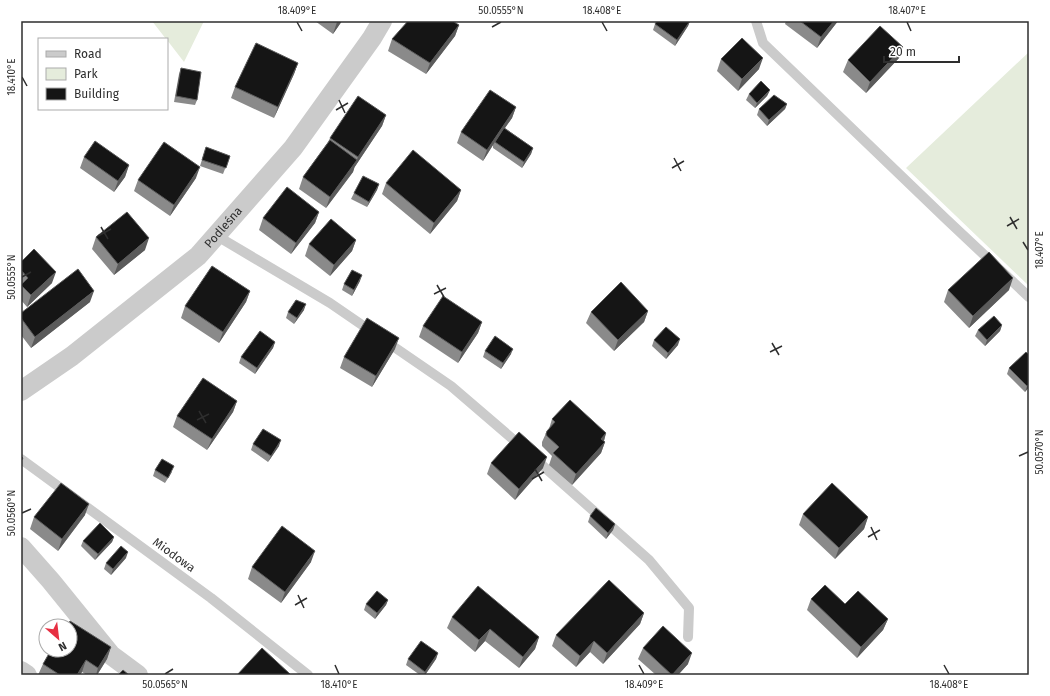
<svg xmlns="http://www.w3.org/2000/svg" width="1050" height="696" viewBox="0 0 1050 696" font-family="'Fira Sans',sans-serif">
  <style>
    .green { fill: #e5ecdc }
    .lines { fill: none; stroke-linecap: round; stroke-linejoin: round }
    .service { stroke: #cbcbcb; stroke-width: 10 }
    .minor { stroke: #cbcbcb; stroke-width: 20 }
    .wall { fill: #8a8a8a }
    .shaded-wall { fill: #5b5b5b }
    .building { fill: #151515; stroke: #5b5b5b }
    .ticks { fill: none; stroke: #2e2e2e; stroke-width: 1.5 }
    .labels { text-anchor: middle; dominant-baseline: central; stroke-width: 4; stroke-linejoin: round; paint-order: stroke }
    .street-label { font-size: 12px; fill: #2e2e2e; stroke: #fff }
    .neatline { fill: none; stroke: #2e2e2e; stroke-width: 1.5 }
    .ticks-label { font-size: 10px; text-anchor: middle; fill: #2e2e2e }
  </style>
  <rect width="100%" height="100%" fill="#fff"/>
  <path class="green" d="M152,21H204L184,62L167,40V39H166Z
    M1029,52V286L906,168Z"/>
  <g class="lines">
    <path class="service" d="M756,21L763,43L946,219L1029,297
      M217,236L330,303L451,386L522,447
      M534,458L649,560L689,608L688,637
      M21,459L211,598L308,675"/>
    <g class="minor">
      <path id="s1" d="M21,391L72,356L198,256L293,148L372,38L382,21"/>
      <path d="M21,547L51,581L111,655L138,675"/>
      <path d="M21,671L27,675"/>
    </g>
  </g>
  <path class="wall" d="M315,21H342L333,34Z
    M690,21L688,26L675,46L653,30L655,24Z
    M786,21H838L817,48L785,24Z
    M456,23L459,25L455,36L426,74L388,51L392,39Z
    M903,47L899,58L866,93L843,72L848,60Z
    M721,59L759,69L738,91L717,71Z
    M298,63L294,74L274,118L231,98L235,87Z
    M181,68L197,100L195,105L174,102L179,74Z
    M770,90L767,96L755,108L746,100L749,94Z
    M787,104L785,109L767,126L757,115L759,109Z
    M516,107L512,118L505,128L533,148L531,154L522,168L493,148V145L483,161L457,143L461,132Z
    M386,115L382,126L354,168L353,172L326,208L299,189L303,177L328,142L330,138Z
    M206,147L230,156L223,174L200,166Z
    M84,157L129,165L125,177L114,192L80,168Z
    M196,178L170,216L134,191L138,180Z
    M386,183L461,190L457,201L430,234L382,194Z
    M379,184L377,190L367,207L351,199L354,193Z
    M319,212L315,223L291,254L259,230L263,218Z
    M96,237L145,250L114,275L92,249Z
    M356,240L352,251L330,276L305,256L309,244Z
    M21,262L52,283L27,307L21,300Z
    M360,281L352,296L342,290L344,284Z
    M948,290H1009L969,328L944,302Z
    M250,291L246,302L219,343L181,318L185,306Z
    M90,302L31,348L21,335V313Z
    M304,310L294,324L286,318L288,312Z
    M648,311L644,322L614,351L586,323L591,312Z
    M482,322L478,333L458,363L419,337L423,326Z
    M1002,325L1000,331L985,346L975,336L978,330Z
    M654,340L678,345L666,359L652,346Z
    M275,342L273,348L255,374L239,363L241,357Z
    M395,349L372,387L340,368L344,357Z
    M485,351L511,354L501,369L483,357Z
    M1029,355V387L1025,392L1007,374L1009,368Z
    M237,401L233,412L207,450L173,427L177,416Z
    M552,419L606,433L604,441L605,442L601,453L572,485L549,465L552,456L542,446V442L547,431L549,429Z
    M253,444L279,446L268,462L251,450Z
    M491,463L543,468L515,500L487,474Z
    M155,470L172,472L165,483L153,476Z
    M803,514L868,517L864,529L835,559L799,525Z
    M85,515L58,551L30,529L34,517Z
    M590,516L615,524L613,530L606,539L588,522Z
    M114,537L112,542L95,560L81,546L83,541Z
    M126,558L111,575L104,569L106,563Z
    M311,562L281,603L248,579L252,567Z
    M811,599L845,604L888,619L883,630L857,658L807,610Z
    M388,600L386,605L375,619L364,610L366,604Z
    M644,613L640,624L603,664L590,652L576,667L552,646L556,635Z
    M452,617L539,637L535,649L519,668L485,641L475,652L447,628Z
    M111,647L107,659L97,675H87L82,672L80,675H38L43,664Z
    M643,648L688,664L678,675H656L638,659Z
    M438,653L436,659L425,675H420L406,665L408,659Z"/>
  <path class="shaded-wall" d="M338,21H342L333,34L337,22Z
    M690,21L688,26L675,46L677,40Z
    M834,21H838L817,48L821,37Z
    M459,25L455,36L426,74L430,63Z
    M903,47L899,58L866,93L870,82Z
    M763,58L759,69L738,91L742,79Z
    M298,63L294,74L274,118L278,107Z
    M770,90L767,96L755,108L757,103Z
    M787,104L785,109L767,126L769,120Z
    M516,107L512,118L495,142L493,145L483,161L487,150Z
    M386,115L382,126L354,168L358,157Z
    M533,148L531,154L522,168L524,162Z
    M357,160L353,172L326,208L330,197Z
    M129,165L125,177L114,192L118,181Z
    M200,167L196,178L170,216L174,205Z
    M379,184L377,190L367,207L369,202Z
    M461,190L457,201L430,234L434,223Z
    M319,212L315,223L291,254L296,243Z
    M149,238L145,250L114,275L118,264Z
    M356,240L352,251L330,276L334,265Z
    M56,272L52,283L27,307L31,295Z
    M362,275L360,281L352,296L354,290Z
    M1013,278L1009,290L969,328L973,316Z
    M94,291L90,302L31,348L35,337Z
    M250,291L246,302L219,343L223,332Z
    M306,304L304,310L294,324L297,318Z
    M648,311L644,322L614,351L618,340Z
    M482,322L478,333L458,363L462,352Z
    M1002,325L1000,331L985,346L987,340Z
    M399,338L395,349L372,387L376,376Z
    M680,339L678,345L666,359L668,353Z
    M275,342L273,348L255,374L257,368Z
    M513,349L511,354L501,369L503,363Z
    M1029,384V387L1025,392L1027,386Z
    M237,401L233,412L207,450L212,439Z
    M606,433L603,444L605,442L601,453L572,485L576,474L601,439Z
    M281,440L279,446L268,462L271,456Z
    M547,457L543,468L515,500L519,489Z
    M89,504L85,515L58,551L62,539Z
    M868,517L864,529L835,559L839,548Z
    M615,524L613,530L606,539L608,533Z
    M114,537L112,542L95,560L98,554Z
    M315,551L311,562L281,603L285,592Z
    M128,552L126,558L111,575L113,569Z
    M388,600L386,605L375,619L377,613Z
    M644,613L640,624L603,664L607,653Z
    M888,619L883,630L857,658L861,647Z
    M490,629L485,641L475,652L479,640Z
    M539,637L535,649L519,668L523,657Z
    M594,641L590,652L576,667L580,656Z
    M111,647L107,659L97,675H96L98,668Z
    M438,653L436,659L425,675H424L425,672Z
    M692,653L688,664L678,675H672Z
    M86,660L82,672L80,675H77Z"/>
  <path class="building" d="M408,21H455L454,22L459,25L430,63L392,39Z
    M657,21H690L677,40L655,24Z
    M800,21H834L821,37Z
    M880,26L903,47L870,82L848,60Z
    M742,38L763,58L742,79L721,59Z
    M256,43L298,63L278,107L235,87Z
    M181,68L201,72L197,100L176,96Z
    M761,81L770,90L757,103L749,94Z
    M490,90L516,107L487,150L461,132Z
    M774,95L787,104L769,120L759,109Z
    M358,96L386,115L358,157L330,138Z
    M504,128L533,148L524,162L495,142Z
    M330,140L357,160L330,197L303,177Z
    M95,141L129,165L118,181L84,157Z
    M164,142L200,167L174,205L138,180Z
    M206,147L230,156L226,168L202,160Z
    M413,150L461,190L434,223L386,183Z
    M363,176L379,184L369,202L354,193Z
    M287,187L319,212L296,243L263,218Z
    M127,212L149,238L118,264L96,237Z
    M331,219L356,240L334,265L309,244Z
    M34,249L56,272L31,295L21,285L28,278L21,270V262Z
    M989,252L1013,278L973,316L948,290Z
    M212,266L250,291L223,332L185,306Z
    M78,269L94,291L35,337L21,318V313Z
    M352,270L362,275L354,290L344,284Z
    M621,282L648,311L618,340L591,312Z
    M443,296L482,322L462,352L423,326Z
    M296,300L306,304L297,318L288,312Z
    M994,316L1002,325L987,340L978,330Z
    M367,318L399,338L376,376L344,357Z
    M666,327L680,339L668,353L654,340Z
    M260,331L275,342L257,368L241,357Z
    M495,336L513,349L503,363L485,351Z
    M1026,352L1029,355V384L1027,386L1009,368Z
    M203,378L237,401L212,439L177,416Z
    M570,400L606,433L601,439L605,442L576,474L553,453L559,447L547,436L546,434L547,431L555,422L552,419Z
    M263,429L281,440L271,456L253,444Z
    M519,432L547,457L519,489L491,463Z
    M21,456L23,458L21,461Z
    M162,459L174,466L168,478L155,470Z
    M61,483L89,504L62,539L34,517Z
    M832,483L868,517L839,548L803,514Z
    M596,508L615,524L608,533L590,516Z
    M100,523L114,537L98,554L83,541Z
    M282,526L315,551L285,592L252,567Z
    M121,546L128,552L113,569L106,563Z
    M609,580L644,613L607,653L594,641L580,656L556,635Z
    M825,585L845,604L858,591L888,619L861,647L811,599Z
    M478,586L539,637L523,657L490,629L479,640L452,617Z
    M377,591L388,600L377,613L366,604Z
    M70,621L111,647L98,668L86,660L77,675H60L43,664L51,650H70V626H67Z
    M663,626L692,653L672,675L643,648Z
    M421,641L438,653L425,672L408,659Z
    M262,648L290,674L289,675H237Z
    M123,670L129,675H118Z"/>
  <path class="ticks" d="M297,22L302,31M602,22L607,31M907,22L911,31M492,27L501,22M22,77L27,86M339,100L345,113M336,110L348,103M674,158L681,171M672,168L684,161M1010,217L1017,229M1007,226L1019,219M101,227L108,239M98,236L111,229M1023,242L1028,250M22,277L31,272M437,285L444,297M434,294L446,288M772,343L779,355M770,352L782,346M199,411L206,423M197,420L209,414M1019,456L1028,452M535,469L542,481M532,479L544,472M22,513L31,509M871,527L877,540M868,537L880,530M298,595L304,608M295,605L307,598M335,665L339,674M639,665L644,674M944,665L949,674M165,674L173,669"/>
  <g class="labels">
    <g class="street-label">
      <text stroke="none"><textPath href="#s1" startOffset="261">Podleśna</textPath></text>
      <text transform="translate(174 555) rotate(36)">Miodowa</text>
    </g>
  </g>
  <rect width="1050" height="696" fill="none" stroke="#ffffff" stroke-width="44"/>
  <rect x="38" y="38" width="130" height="72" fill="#ffffff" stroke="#ababab"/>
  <rect x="46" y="51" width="20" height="6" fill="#cbcbcb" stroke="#ababab"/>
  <text x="74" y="58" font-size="12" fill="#2e2e2e">Road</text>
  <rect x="46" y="68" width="20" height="12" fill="#e5ecdc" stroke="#ababab"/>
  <text x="74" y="78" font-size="12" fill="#2e2e2e">Park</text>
  <rect x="46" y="88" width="20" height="12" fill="#151515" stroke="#ababab"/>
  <text x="74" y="98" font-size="12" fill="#2e2e2e">Building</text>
  <g transform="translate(58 638) rotate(152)"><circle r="19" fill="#ffffff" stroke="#ababab"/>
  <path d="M0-3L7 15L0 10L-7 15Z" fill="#e72f42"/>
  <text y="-6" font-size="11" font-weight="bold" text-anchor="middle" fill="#2e2e2e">N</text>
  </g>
  <path d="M884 56v6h75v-6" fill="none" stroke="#2e2e2e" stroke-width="2"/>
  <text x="890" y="56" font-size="12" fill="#2e2e2e" stroke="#ffffff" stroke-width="3" paint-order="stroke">20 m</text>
  <rect x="22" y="22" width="1006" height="652" class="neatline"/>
  <g class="ticks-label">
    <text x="297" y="14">18.409°E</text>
    <text x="501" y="14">50.0555°N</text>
    <text x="602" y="14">18.408°E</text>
    <text x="907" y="14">18.407°E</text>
    <text transform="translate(11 77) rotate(-90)" y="4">18.410°E</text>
    <text transform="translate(1039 250) rotate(-90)" y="4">18.407°E</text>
    <text transform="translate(11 277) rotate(-90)" y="4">50.0555°N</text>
    <text transform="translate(1039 452) rotate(-90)" y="4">50.0570°N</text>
    <text transform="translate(11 513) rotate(-90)" y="4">50.0560°N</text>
    <text x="165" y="688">50.0565°N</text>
    <text x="339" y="688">18.410°E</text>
    <text x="644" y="688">18.409°E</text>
    <text x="949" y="688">18.408°E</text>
  </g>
</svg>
